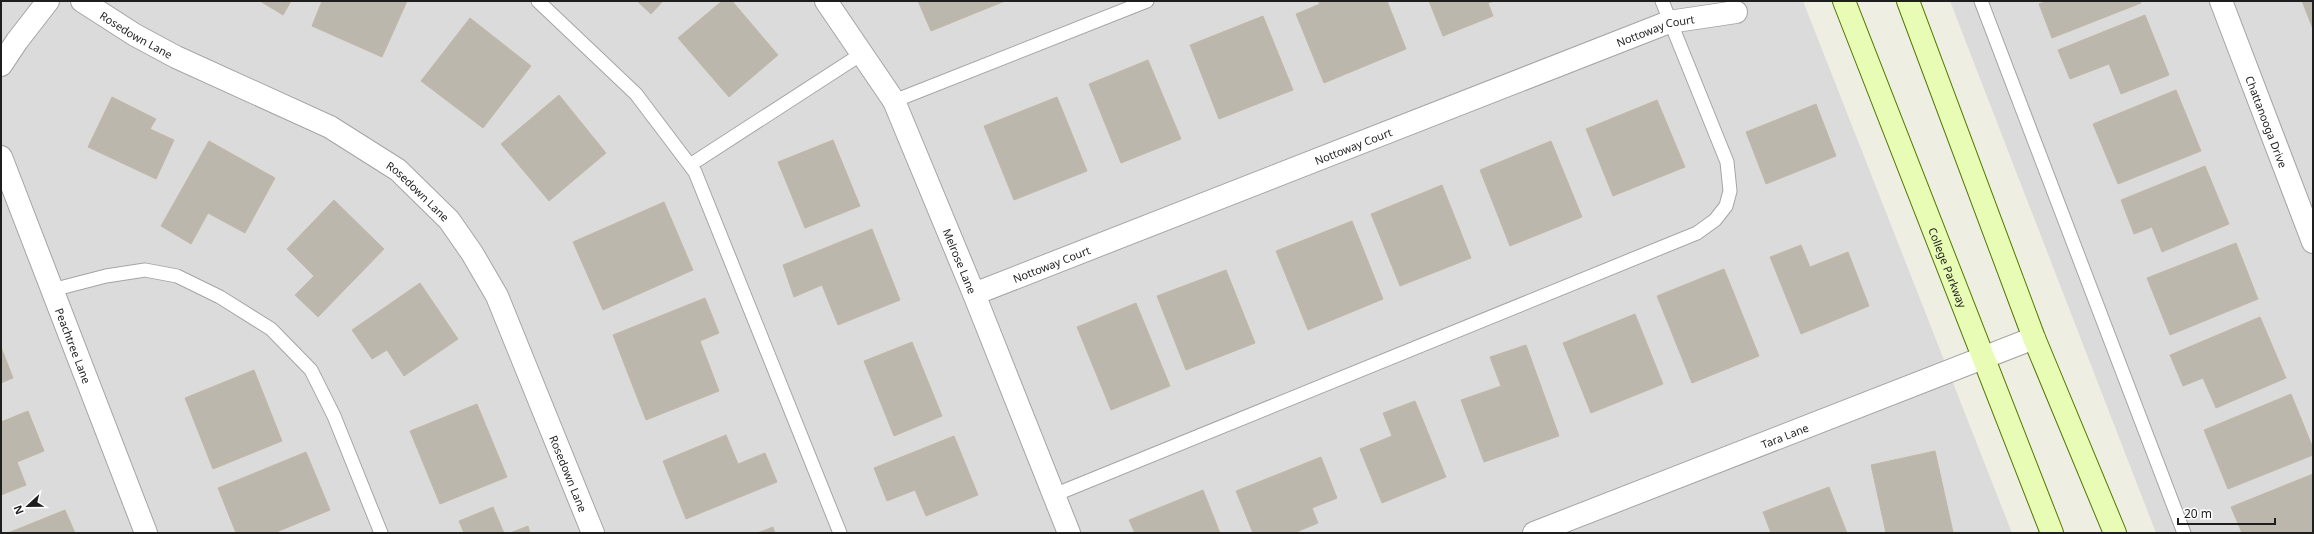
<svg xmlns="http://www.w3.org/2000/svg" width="2314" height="534" viewBox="0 0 2314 534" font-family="'Noto Sans',sans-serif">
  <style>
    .residential { fill: #dcdbdb }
    .building { fill: #bcb7ad; stroke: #c2b8a5 }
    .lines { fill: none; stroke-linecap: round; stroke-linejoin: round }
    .service-casing { stroke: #a5a5a5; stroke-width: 15 }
    .minor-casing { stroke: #a5a5a5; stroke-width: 24 }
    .secondary-casing { stroke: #517901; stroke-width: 24 }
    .service { stroke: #fff; stroke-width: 13 }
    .minor { stroke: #fff; stroke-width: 22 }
    .secondary { stroke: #e8fcb5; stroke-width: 22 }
    .labels { text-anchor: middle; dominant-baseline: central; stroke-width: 3; stroke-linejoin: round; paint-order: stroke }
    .street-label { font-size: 11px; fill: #1e1e1e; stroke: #fff }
  </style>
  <rect width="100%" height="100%" fill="#efeee3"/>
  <path class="residential" d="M1,1H1803L2012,533H1Z
    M1950,1H2313V533H2156Z"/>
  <path class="building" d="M260,1H291L283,15Z
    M322,1H407L382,57L312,26Z
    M637,1H663L651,14Z
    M722,1H732L778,55L729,97L678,38Z
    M918,1H1005L931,31Z
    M1318,1H1387L1406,49L1324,83L1296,14L1320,4Z
    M1429,1H1494L1488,3L1493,16L1443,36Z
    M2047,1H2140L2141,3L2052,38L2039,4Z
    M2302,1H2313V29Z
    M2145,15L2169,75L2121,94L2109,64L2070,79L2058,50Z
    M1263,16L1293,90L1219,119L1190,45Z
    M470,18L531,66L483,128L421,81Z
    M1148,60L1181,139L1121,163L1089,84Z
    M2176,90L2201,151L2118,184L2093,124Z
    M559,95L606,153L549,201L501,144Z
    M112,97L156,119L150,129L174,140L156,179L88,147Z
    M1057,97L1087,171L1014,200L984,126Z
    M1657,100L1685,167L1613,196L1586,129Z
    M1816,104L1836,156L1766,184L1746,132Z
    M833,140L860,206L805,228L778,162Z
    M209,141L275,178L245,233L208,213L191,244L161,226Z
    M1551,141L1582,217L1510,246L1480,170Z
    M2205,166L2229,224L2162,252L2152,227L2134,234L2121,200Z
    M1442,185L1471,258L1400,286L1371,214Z
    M334,200L384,249L318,317L295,295L314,276L287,249Z
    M664,202L693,270L603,310L573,242Z
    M1352,221L1383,299L1308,330L1276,251Z
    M872,229L900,300L838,325L822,285L794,297L783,265Z
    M2236,243L2258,299L2170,335L2147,278Z
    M1801,245L1810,267L1848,252L1869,306L1801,334L1770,257Z
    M1724,269L1759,356L1692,383L1657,296Z
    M1226,270L1255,343L1186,370L1157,296Z
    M420,283L458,339L404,376L387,350L372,359L352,330Z
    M705,298L719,333L700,341L719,391L646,420L613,335Z
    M1136,303L1170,386L1111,410L1077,327Z
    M1635,314L1663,384L1591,413L1563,343Z
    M2260,317L2286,378L2216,408L2203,378L2183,386L2170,355Z
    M912,342L942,416L894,436L864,361Z
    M1526,345L1559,436L1484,462L1461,400L1501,386L1490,357Z
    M1,347L13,378L1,383Z
    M254,370L282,441L213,469L185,398Z
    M2291,394L2313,448V455L2228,489L2204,430Z
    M1415,401L1446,477L1382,503L1360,449L1392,436L1383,413Z
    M477,404L507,477L440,504L410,431Z
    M28,411L44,451L17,462L26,485L1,495V422Z
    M726,435L738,464L765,453L777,482L686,519L663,461Z
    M954,436L978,495L926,516L915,490L887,501L874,468Z
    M1935,451L1953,532L1886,533L1871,465Z
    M306,452L330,510L274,533H236L218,488Z
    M1321,457L1337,498L1312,508L1318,523L1294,533H1253L1236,491Z
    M2313,474V533H2242L2231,507Z
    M1829,487L1847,533H1771L1763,512Z
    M1203,490L1220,533H1135L1129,520Z
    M493,507L504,533H464L459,521Z
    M65,510L75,533H8Z
    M528,526L530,533H510Z
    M773,527L775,533H757Z"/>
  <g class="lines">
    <defs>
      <path id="service" d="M538,1L636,94L695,172L840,533
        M1981,1L2184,533
        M894,101L1147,1
        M690,165L863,53
        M52,290L106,276L145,270L177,276L220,297L271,329L311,370L334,416L381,533
        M1054,495L1697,233L1715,220L1726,206L1730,191L1727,162L1662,1"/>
      <g id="minor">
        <path id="s1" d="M82,1L135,35L176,57L330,127L398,170L449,220L472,253L497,296L593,533"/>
        <path id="s2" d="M826,1L894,101L974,294L1069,533"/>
        <path id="s3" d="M2221,1L2313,242"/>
        <path d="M1,65L17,41L48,1"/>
        <path id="s4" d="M1,157L146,533"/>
        <path id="s5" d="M974,294L1669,22L1736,12"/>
        <path id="s6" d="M1534,533L2034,338"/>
      </g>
      <g id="secondary">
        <path id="s7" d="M1844,1L2052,533"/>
        <path d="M1908,1L2034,338L2115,533"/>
      </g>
    </defs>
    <use href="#service" class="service-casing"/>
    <use href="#minor" class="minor-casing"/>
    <use href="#secondary" class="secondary-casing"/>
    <use href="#service" class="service"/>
    <use href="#minor" class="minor"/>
    <use href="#secondary" class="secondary"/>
  </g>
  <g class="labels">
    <g class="street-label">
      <text stroke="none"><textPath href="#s5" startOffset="731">Nottoway Court</textPath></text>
      <text stroke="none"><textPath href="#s1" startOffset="64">Rosedown Lane</textPath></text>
      <text stroke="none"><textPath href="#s3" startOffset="129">Chattanooga Drive</textPath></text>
      <text stroke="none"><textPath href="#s5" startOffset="407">Nottoway Court</textPath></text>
      <text stroke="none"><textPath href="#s1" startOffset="388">Rosedown Lane</textPath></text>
      <text stroke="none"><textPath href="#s2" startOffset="294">Melrose Lane</textPath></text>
      <text stroke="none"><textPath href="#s5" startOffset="83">Nottoway Court</textPath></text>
      <text stroke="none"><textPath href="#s7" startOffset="286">College Parkway</textPath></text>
      <text stroke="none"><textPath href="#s4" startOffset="202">Peachtree Lane</textPath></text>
      <text stroke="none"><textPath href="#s6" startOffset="269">Tara Lane</textPath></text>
      <text stroke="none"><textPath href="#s1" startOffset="712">Rosedown Lane</textPath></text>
    </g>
  </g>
  <rect width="2314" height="534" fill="none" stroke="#1e1e1e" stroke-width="4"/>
  <g transform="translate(28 506) rotate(248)" stroke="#ffffff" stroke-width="3" paint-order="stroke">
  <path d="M0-3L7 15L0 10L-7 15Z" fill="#1e1e1e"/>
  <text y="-6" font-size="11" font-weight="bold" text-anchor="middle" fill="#1e1e1e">N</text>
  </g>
  <path d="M2178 518v6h97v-6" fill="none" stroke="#1e1e1e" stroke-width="2"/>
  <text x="2184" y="518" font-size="12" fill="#1e1e1e" stroke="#ffffff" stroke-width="3" paint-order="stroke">20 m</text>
</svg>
